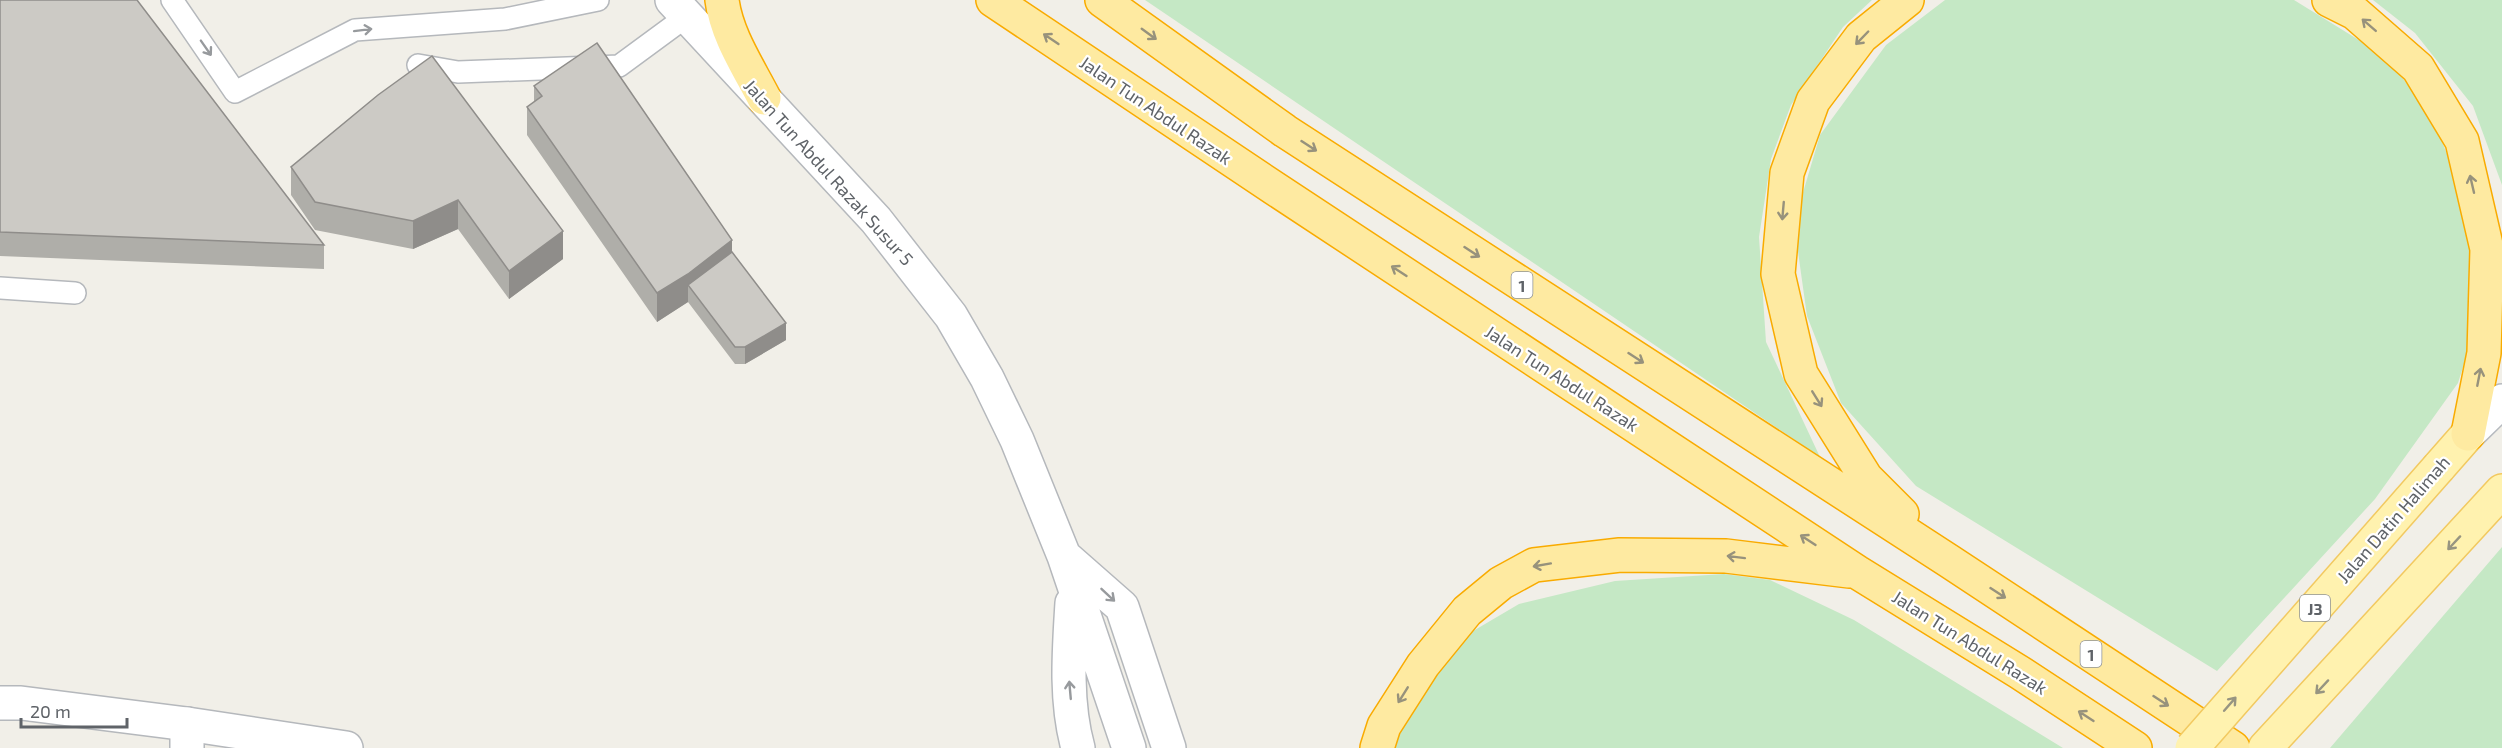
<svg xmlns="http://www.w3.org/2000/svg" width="2502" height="748" viewBox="0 0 2502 748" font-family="'Exo 2',sans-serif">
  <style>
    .green { fill: #c5e8c5 }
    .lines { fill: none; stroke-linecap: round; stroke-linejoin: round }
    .service-casing { stroke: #b5b8bc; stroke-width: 24 }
    .minor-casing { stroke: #b5b8bc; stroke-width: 36 }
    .tertiary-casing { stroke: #b5b8bc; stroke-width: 36 }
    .secondary-casing { stroke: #b6babf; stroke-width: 36 }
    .primary-casing { stroke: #f2c960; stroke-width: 36 }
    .trunk-casing { stroke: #f9ab00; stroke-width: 36 }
    .service { stroke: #fff; stroke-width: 21 }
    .minor { stroke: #fff; stroke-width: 33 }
    .tertiary { stroke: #fff; stroke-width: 33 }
    .secondary { stroke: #fff; stroke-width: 33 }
    .primary { stroke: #fff2af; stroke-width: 33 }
    .trunk { stroke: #feeaa1; stroke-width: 33 }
    .primary-bridge-casing { stroke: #f2c960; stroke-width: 36; stroke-linecap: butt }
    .primary-bridge { stroke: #fff2af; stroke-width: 33 }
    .wall { fill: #afaea9 }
    .shaded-wall { fill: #8f8d8a }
    .building { fill: #cccac5; stroke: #8f8d8a; stroke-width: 1.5 }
    .oneway { stroke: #97927c }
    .oneway2 { stroke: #979a9d }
    .oneway3 { stroke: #979581 }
    .labels { text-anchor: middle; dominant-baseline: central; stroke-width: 4.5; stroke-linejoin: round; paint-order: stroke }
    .shield { fill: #fff; stroke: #8f9295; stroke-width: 1.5 }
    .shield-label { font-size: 16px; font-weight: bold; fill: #5f6368 }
    .street-label { font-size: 18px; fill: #5f6368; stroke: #fff }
  </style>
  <rect width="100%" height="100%" fill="#f1efe8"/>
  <path class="green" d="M1145,0H1872L1843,27L1791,105L1771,159L1759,237L1766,342L1820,457Z
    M1945,0H2294L2388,58L2434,121L2463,195L2475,264L2472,338L2458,383L2375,499L2217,671L1916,486L1841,403L1807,316L1794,223L1820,135L1886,45Z
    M2373,0H2502V185L2473,106L2415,33Z
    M2502,547V748H2330Z
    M1724,574L1770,580L1854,620L2063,748H1375L1434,654L1519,604L1615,581Z"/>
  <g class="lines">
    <defs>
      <path id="service" d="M172,0L235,92L355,30L505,19L598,0
        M418,65L458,72L619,66L687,16
        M0,288L75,293"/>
      <path id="minor" d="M187,748V724"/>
      <path id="tertiary" d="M672,0L876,220L951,316L987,378L1017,440L1064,556L1129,748
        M1064,556L1122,607L1169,748
        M1072,603C1069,651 1065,701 1078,748
        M0,703H21L187,724L346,748"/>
      <path id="secondary" d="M2468,434L2502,401"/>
      <path id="primary" d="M2439,467L2468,434
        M2265,748L2502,491"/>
      <path id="trunk" d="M722,0C726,34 748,67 764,98
        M993,0L1274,188L1857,572L2019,672L2135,748
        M1102,0L1285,131L1949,561L2233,748
        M2329,0L2355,13L2418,68L2462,141L2487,249L2484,353L2468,434
        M1902,514L1866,478L1801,374L1778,274L1787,173L1813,101L1861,37L1907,0
        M1377,748L1384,726L1423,665L1467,611L1501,583L1534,565L1620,555L1726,556L1849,571"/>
    </defs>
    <use href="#service" class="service-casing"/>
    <use href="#minor" class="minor-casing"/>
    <use href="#tertiary" class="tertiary-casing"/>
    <use href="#secondary" class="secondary-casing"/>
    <use href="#primary" class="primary-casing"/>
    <use href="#trunk" class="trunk-casing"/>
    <use href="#service" class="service"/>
    <use href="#minor" class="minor"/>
    <use href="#tertiary" class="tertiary"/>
    <use href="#secondary" class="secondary"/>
    <use href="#primary" class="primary"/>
    <use href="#trunk" class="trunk"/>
    <defs>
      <path id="primary-bridge" d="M2192,748L2439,467"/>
    </defs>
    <use href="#primary-bridge" class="primary-bridge-casing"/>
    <use href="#primary-bridge" class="primary-bridge"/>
  </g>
  <path class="wall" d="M0,0L324,245V269L0,256Z
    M534,86L732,252L786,340L745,364H735L688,302L657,322L527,135V107L534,102Z
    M378,95L563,259L509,299L458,229L413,249L315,230L291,195V167Z"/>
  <path class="shaded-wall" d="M458,200V229L413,249V221Z
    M563,231V259L509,299V271Z
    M732,240V269L688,285V302L657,322V293Z
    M786,323V340L745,364V347Z"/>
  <path class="building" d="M0,0H137L324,245L0,232Z
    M597,43L732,240L688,274L657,293L527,107L542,96L534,86Z
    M432,56L563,231L509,271L458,200L413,221L315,202L291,167L378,95Z
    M732,252L786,323L745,347H735L688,285Z"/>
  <defs><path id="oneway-shaft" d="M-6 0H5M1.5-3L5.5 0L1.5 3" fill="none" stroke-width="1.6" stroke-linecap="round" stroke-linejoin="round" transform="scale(1.5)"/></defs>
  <g class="oneway">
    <use href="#oneway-shaft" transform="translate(2369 25) rotate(-139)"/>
    <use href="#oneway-shaft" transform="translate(1149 34) rotate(36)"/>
    <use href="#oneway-shaft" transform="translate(1862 38) rotate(134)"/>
    <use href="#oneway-shaft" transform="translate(1051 39) rotate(-146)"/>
    <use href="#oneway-shaft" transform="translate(1309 146) rotate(33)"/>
    <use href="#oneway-shaft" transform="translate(2472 184) rotate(-103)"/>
    <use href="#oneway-shaft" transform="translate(1783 211) rotate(95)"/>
    <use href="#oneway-shaft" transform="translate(1472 252) rotate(33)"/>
    <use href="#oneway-shaft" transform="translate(1399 271) rotate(-147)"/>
    <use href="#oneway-shaft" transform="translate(1636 358) rotate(33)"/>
    <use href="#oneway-shaft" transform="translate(2479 377) rotate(-79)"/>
    <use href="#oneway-shaft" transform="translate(1817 399) rotate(58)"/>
    <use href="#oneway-shaft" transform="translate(1808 540) rotate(-147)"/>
    <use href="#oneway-shaft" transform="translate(1736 557) rotate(-173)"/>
    <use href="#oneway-shaft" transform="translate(1542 565) rotate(170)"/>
    <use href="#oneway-shaft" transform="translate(1998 593) rotate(33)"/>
    <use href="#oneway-shaft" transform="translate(1403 695) rotate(122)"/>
    <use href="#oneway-shaft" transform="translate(2161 701) rotate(33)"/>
    <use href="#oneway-shaft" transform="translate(2086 716) rotate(-147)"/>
  </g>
  <g class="oneway2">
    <use href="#oneway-shaft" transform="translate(363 30) rotate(-7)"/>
    <use href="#oneway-shaft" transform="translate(206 48) rotate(55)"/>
    <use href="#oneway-shaft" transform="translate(1108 595) rotate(43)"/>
    <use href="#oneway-shaft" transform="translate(1070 690) rotate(-95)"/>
  </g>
  <g class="oneway3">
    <use href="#oneway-shaft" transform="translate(2454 543) rotate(133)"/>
    <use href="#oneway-shaft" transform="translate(2322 687) rotate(133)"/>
    <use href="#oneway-shaft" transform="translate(2230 704) rotate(-49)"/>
  </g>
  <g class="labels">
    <g class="shield">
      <rect x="1511.5" y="272" width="21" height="26" rx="4.5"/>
      <rect x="2300" y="595" width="30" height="26" rx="4.5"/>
      <rect x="2080.5" y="641" width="21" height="26" rx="4.5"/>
    </g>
    <g class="shield-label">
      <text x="1522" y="285">1</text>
      <text x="2315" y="608">J3</text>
      <text x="2091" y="654">1</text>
    </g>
    <g class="street-label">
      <text transform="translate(1156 110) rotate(34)">Jalan Tun Abdul Razak</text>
      <text transform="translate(829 172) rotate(48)">Jalan Tun Abdul Razak Susur 5</text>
      <text transform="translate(1562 378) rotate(33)">Jalan Tun Abdul Razak</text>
      <text transform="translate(2393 519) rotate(-49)">Jalan Datin Halimah</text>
      <text transform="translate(1970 642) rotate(32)">Jalan Tun Abdul Razak</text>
    </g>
  </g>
  <path d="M21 718v9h106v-9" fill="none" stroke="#5f6368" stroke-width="3"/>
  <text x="30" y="718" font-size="18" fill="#5f6368" stroke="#ffffff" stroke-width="4.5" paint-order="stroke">20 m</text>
</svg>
